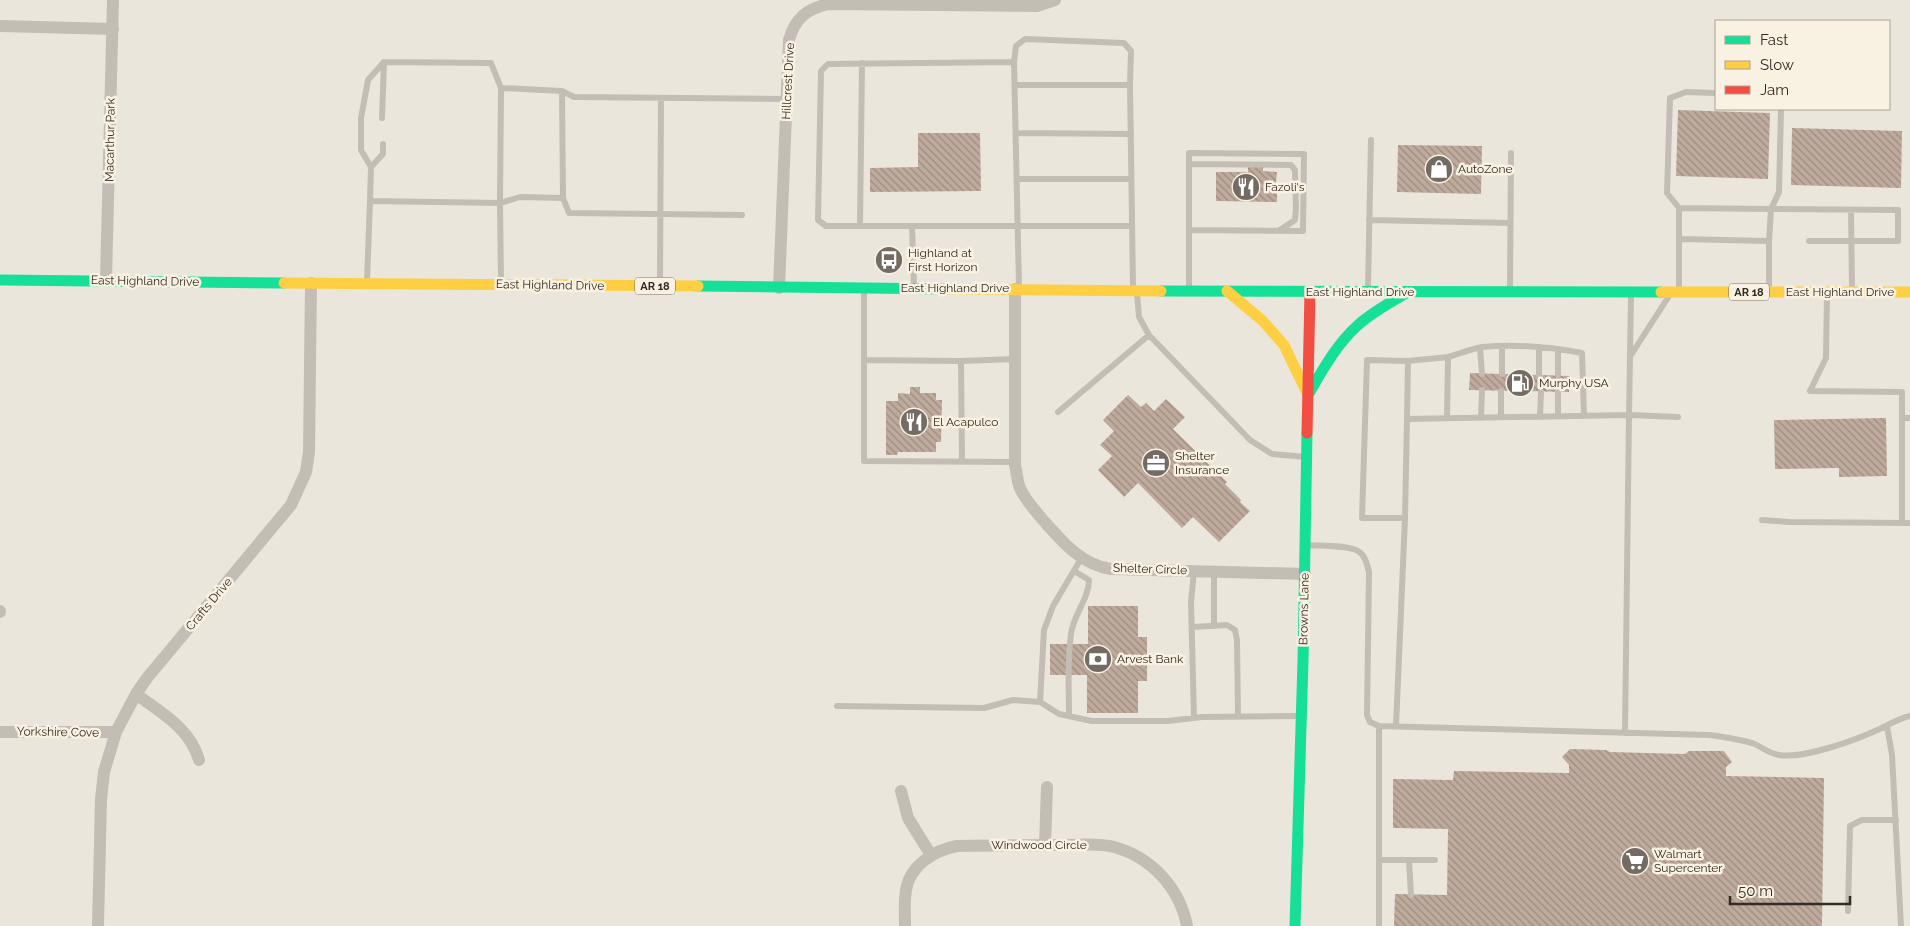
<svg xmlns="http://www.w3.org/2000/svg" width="1910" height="926" viewBox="0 0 1910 926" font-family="Raleway,sans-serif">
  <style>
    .building { fill: url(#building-back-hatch) }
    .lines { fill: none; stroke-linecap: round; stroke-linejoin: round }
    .lane { stroke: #c3bdb6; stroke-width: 6 }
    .street { stroke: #c3bdb6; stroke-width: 12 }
    .fast { stroke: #16e098; stroke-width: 11 }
    .slow { stroke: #ffcf43; stroke-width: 11 }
    .jam { stroke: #f24e42; stroke-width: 11 }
    .labels { text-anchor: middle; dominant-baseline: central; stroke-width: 5; stroke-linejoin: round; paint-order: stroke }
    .shield { fill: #f9f1e2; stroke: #6e665d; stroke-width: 1 }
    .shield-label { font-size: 11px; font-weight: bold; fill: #332b24 }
    .street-label { font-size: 12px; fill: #332b24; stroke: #f9f1e2 }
    .poi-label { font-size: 12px; fill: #332b24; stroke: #f9f1e2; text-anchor: start }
  </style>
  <defs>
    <pattern id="building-back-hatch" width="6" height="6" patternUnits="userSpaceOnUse" patternTransform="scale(1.25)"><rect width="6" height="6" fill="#bfab9d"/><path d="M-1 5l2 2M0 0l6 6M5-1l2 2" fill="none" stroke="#9c8b80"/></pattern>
  </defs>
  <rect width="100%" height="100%" fill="#ebe6dc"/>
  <path class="building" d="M1678,110L1770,113L1768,179L1676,176Z
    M1792,128L1902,131L1901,188L1791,185Z
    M918,133H980L981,191L870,192V168L918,167Z
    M1398,145L1482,146L1481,194L1397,192Z
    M1248,167H1263V171L1277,172L1275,193H1277V202L1216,201V172H1248Z
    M1470,373L1570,376L1569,392L1469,390Z
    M910,387H920V393H936V400H942L941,442H936V452H898L897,455H886V401H898V393L910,394Z
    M1128,395L1141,407L1146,403L1154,411L1166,399L1185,417L1173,429L1227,482L1225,484L1241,500L1240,502L1250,511L1219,542L1193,517L1182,528L1138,483L1124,497L1098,470L1112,456L1100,445L1114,431L1103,420Z
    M1886,418L1887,476L1839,477V468L1775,469L1774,420Z
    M1088,606H1138V637H1147V681H1138V713H1087V675H1050V644H1088Z
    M1570,749L1606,750L1610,752L1685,754L1689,751H1724L1732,762L1726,767V776L1824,778L1822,926H1394L1395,894L1447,895L1448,829L1393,828V779L1453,780L1454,771L1569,773V765L1562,757Z"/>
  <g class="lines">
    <path class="lane" d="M1014,62L1016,46L1025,39L1124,43L1131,51L1130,85H1015
      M1130,85L1133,289
      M501,88L562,91L563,198L520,197L500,203Z
      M562,91L574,97L786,99
      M1781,109L1779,192L1771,209L1898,210V241H1809
      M382,118L384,62
      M1016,133L1131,134
      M1189,164L1291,165L1295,170L1296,209L1295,220L1280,230
      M371,167L383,154V144
      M1017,179H1131
      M563,198L569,213L742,215
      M370,201L371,167L361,150V118L368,80L384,62L491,63L501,88
      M1679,208L1667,193L1670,98L1686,92L1716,93
      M1851,210L1852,289
      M1369,220L1510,223
      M860,226L862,63
      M912,226H1132
      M1680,239L1769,241
      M367,281L370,201L500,203L501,282
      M660,284L661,98
      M914,287L912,226H826L818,220L821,71L828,64L1014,62L1019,287
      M1368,288L1371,140
      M864,289V360L961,361L1015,359
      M1189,289V153L1304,154L1303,231L1189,230
      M1679,289V208L1771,209L1769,241V291
      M1510,290L1511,153
      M1137,293L1139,317L1149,335L1250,440L1272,454L1305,457
      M1827,293L1826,358L1810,391L1902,392V523
      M1631,296L1629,415L1678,417
      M1502,347V374
      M1480,348L1482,374
      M1539,348V375
      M1558,349V375
      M1631,355L1669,296
      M1448,357C1459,354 1471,349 1482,347C1514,344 1550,347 1582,353L1584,415
      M864,360V461L1015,462
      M961,361L962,461
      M1501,391V417
      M1058,412L1149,335
      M1558,416V392
      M1540,417L1541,392
      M1481,418L1482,390
      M1902,418H1910
      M1407,419L1408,361
      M1405,518H1362L1367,360L1408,361L1448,357L1447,418
      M1762,520L1790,522L1910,523
      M1306,545C1318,546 1349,545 1358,551C1365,555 1367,564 1369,572L1367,715L1370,722L1379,726L1710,735C1724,737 1738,739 1752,743C1761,746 1767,753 1779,755C1803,759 1853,741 1875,731C1887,726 1897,719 1910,716
      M1082,557L1053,606L1044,630L1040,702L1059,714L1092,721H1168L1202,717L1300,716
      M1194,571L1191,602L1194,718
      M1214,626V571
      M1192,627L1227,625L1235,630L1237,640L1238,716
      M837,706L984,708L1013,700L1040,702
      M1069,716C1069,689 1067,661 1071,634C1073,615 1089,599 1089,580L1074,571
      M1396,726L1405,518L1407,419L1629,415L1625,733
      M1887,726L1892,755L1901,926
      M1379,860H1435
      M1409,860L1411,895
      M1848,911L1850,826L1862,820H1896
      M1379,926V726"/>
    <path class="street" d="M0,26L113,29
      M106,280L113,0
      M779,288L789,40C795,18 807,9 828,4L1037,6L1055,0
      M1015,289V465C1017,473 1017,481 1020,488C1025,500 1035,510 1043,520C1062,541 1081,565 1111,569L1305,574
      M0,612V611
      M136,694C161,713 190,728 199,760
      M0,732H116
      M901,791L908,818L931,855
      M1045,845L1047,787
      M98,926L101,799L104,772L116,732L136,694L147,678L291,505L306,472L309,452L311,283
      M905,926C905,914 904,902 906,890C910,865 935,850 957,846C993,845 1029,845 1064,845C1080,845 1099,843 1114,847C1151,857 1180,888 1187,926"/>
    <path class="fast" d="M0,280L284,283
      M698,286L948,289
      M1161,291L1661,292
      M1308,395C1322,371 1336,345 1357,326C1372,312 1390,303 1408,292
      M1295,926L1303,661L1307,433"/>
    <path class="slow" d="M284,283L698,286
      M948,289L1161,291
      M1227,291L1263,321L1284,345L1306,391
      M1661,292H1910"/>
    <path class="jam" d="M1307,433L1310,292"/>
  </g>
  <defs>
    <symbol id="shop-disc" viewBox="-11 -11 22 22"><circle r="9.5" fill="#736c64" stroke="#f9f1e2"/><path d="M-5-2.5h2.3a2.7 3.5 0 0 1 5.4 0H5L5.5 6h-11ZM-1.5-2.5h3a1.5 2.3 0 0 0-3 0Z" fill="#fff"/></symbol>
    <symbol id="restaurant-disc" viewBox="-11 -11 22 22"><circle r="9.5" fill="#736c64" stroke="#f9f1e2"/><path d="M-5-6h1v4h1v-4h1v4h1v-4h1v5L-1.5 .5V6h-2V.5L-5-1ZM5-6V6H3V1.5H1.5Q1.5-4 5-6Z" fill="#fff"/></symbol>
    <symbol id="bus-disc" viewBox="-11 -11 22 22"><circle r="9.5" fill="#736c64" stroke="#f9f1e2"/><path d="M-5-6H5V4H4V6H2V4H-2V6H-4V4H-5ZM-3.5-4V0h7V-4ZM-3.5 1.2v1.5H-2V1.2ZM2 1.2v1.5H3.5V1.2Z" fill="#fff"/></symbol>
    <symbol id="fuel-disc" viewBox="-11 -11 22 22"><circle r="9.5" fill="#736c64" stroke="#f9f1e2"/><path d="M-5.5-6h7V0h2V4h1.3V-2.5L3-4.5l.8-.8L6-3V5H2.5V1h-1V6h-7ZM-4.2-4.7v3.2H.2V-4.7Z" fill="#fff"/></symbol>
    <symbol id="office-disc" viewBox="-11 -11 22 22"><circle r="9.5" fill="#736c64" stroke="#f9f1e2"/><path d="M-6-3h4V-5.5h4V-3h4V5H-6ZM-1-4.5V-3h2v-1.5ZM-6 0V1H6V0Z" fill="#fff"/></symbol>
    <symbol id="bank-disc" viewBox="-11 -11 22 22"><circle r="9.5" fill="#736c64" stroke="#f9f1e2"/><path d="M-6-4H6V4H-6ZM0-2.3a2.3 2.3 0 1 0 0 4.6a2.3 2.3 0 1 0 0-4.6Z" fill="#fff"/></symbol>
    <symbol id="supermarket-disc" viewBox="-11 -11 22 22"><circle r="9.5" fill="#736c64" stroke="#f9f1e2"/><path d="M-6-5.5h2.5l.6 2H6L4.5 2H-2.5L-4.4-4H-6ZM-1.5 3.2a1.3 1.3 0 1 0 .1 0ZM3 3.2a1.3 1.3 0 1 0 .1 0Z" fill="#fff"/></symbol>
  </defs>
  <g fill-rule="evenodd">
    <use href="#shop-disc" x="1423" y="153" width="32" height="32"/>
    <use href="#restaurant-disc" x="1230" y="171" width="32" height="32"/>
    <use href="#bus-disc" x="873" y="244" width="32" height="32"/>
    <use href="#fuel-disc" x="1504" y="367" width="32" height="32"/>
    <use href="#restaurant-disc" x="898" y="406" width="32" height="32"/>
    <use href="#office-disc" x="1140" y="447" width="32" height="32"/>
    <use href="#bank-disc" x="1082" y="643" width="32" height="32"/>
    <use href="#supermarket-disc" x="1619" y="845" width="32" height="32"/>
  </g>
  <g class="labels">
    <g class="shield">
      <rect x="635" y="277.5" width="40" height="17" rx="4"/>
      <rect x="1729" y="283.5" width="40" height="17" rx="4"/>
    </g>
    <g class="shield-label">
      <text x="655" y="286">AR 18</text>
      <text x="1749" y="292">AR 18</text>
    </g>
    <g class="street-label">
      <text transform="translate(788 81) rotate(-87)">Hillcrest Drive</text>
      <text transform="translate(110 140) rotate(-89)">Macarthur Park</text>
      <text transform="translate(145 281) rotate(1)">East Highland Drive</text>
      <text transform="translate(550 285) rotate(1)">East Highland Drive</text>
      <text x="955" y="288">East Highland Drive</text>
      <text x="1360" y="292">East Highland Drive</text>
      <text x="1840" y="292">East Highland Drive</text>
      <text transform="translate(1150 569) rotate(2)">Shelter Circle</text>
      <text transform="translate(209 604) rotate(-50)">Crafts Drive</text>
      <text transform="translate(1304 609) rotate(-89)">Browns Lane</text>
      <text transform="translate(58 732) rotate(1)">Yorkshire Cove</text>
      <text x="1039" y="845">Windwood Circle</text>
    </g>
    <g class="poi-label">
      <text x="1458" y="169">AutoZone</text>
      <text x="1265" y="187">Fazoli's</text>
      <text x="908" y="253">Highland at<tspan x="908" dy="14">First Horizon</tspan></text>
      <text x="1539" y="383">Murphy USA</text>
      <text x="933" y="422">El Acapulco</text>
      <text x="1175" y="456">Shelter<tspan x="1175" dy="14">Insurance</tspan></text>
      <text x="1117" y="659">Arvest Bank</text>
      <text x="1654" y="854">Walmart<tspan x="1654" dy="14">Supercenter</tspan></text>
    </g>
  </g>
  <rect x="1715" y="20" width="175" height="90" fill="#f9f1e2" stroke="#aaa296"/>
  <rect x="1725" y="36" width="25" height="8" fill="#16e098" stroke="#aaa296"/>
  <text x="1760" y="45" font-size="15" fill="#332b24">Fast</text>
  <rect x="1725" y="61" width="25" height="8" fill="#ffcf43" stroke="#aaa296"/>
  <text x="1760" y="70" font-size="15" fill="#332b24">Slow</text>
  <rect x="1725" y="86" width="25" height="8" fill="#f24e42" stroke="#aaa296"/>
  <text x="1760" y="95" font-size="15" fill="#332b24">Jam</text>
  <path d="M1730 896v8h120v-8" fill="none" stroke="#332b24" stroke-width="2.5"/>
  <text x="1738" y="896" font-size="15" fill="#332b24" stroke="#f9f1e2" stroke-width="4" paint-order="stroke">50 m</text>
</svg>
